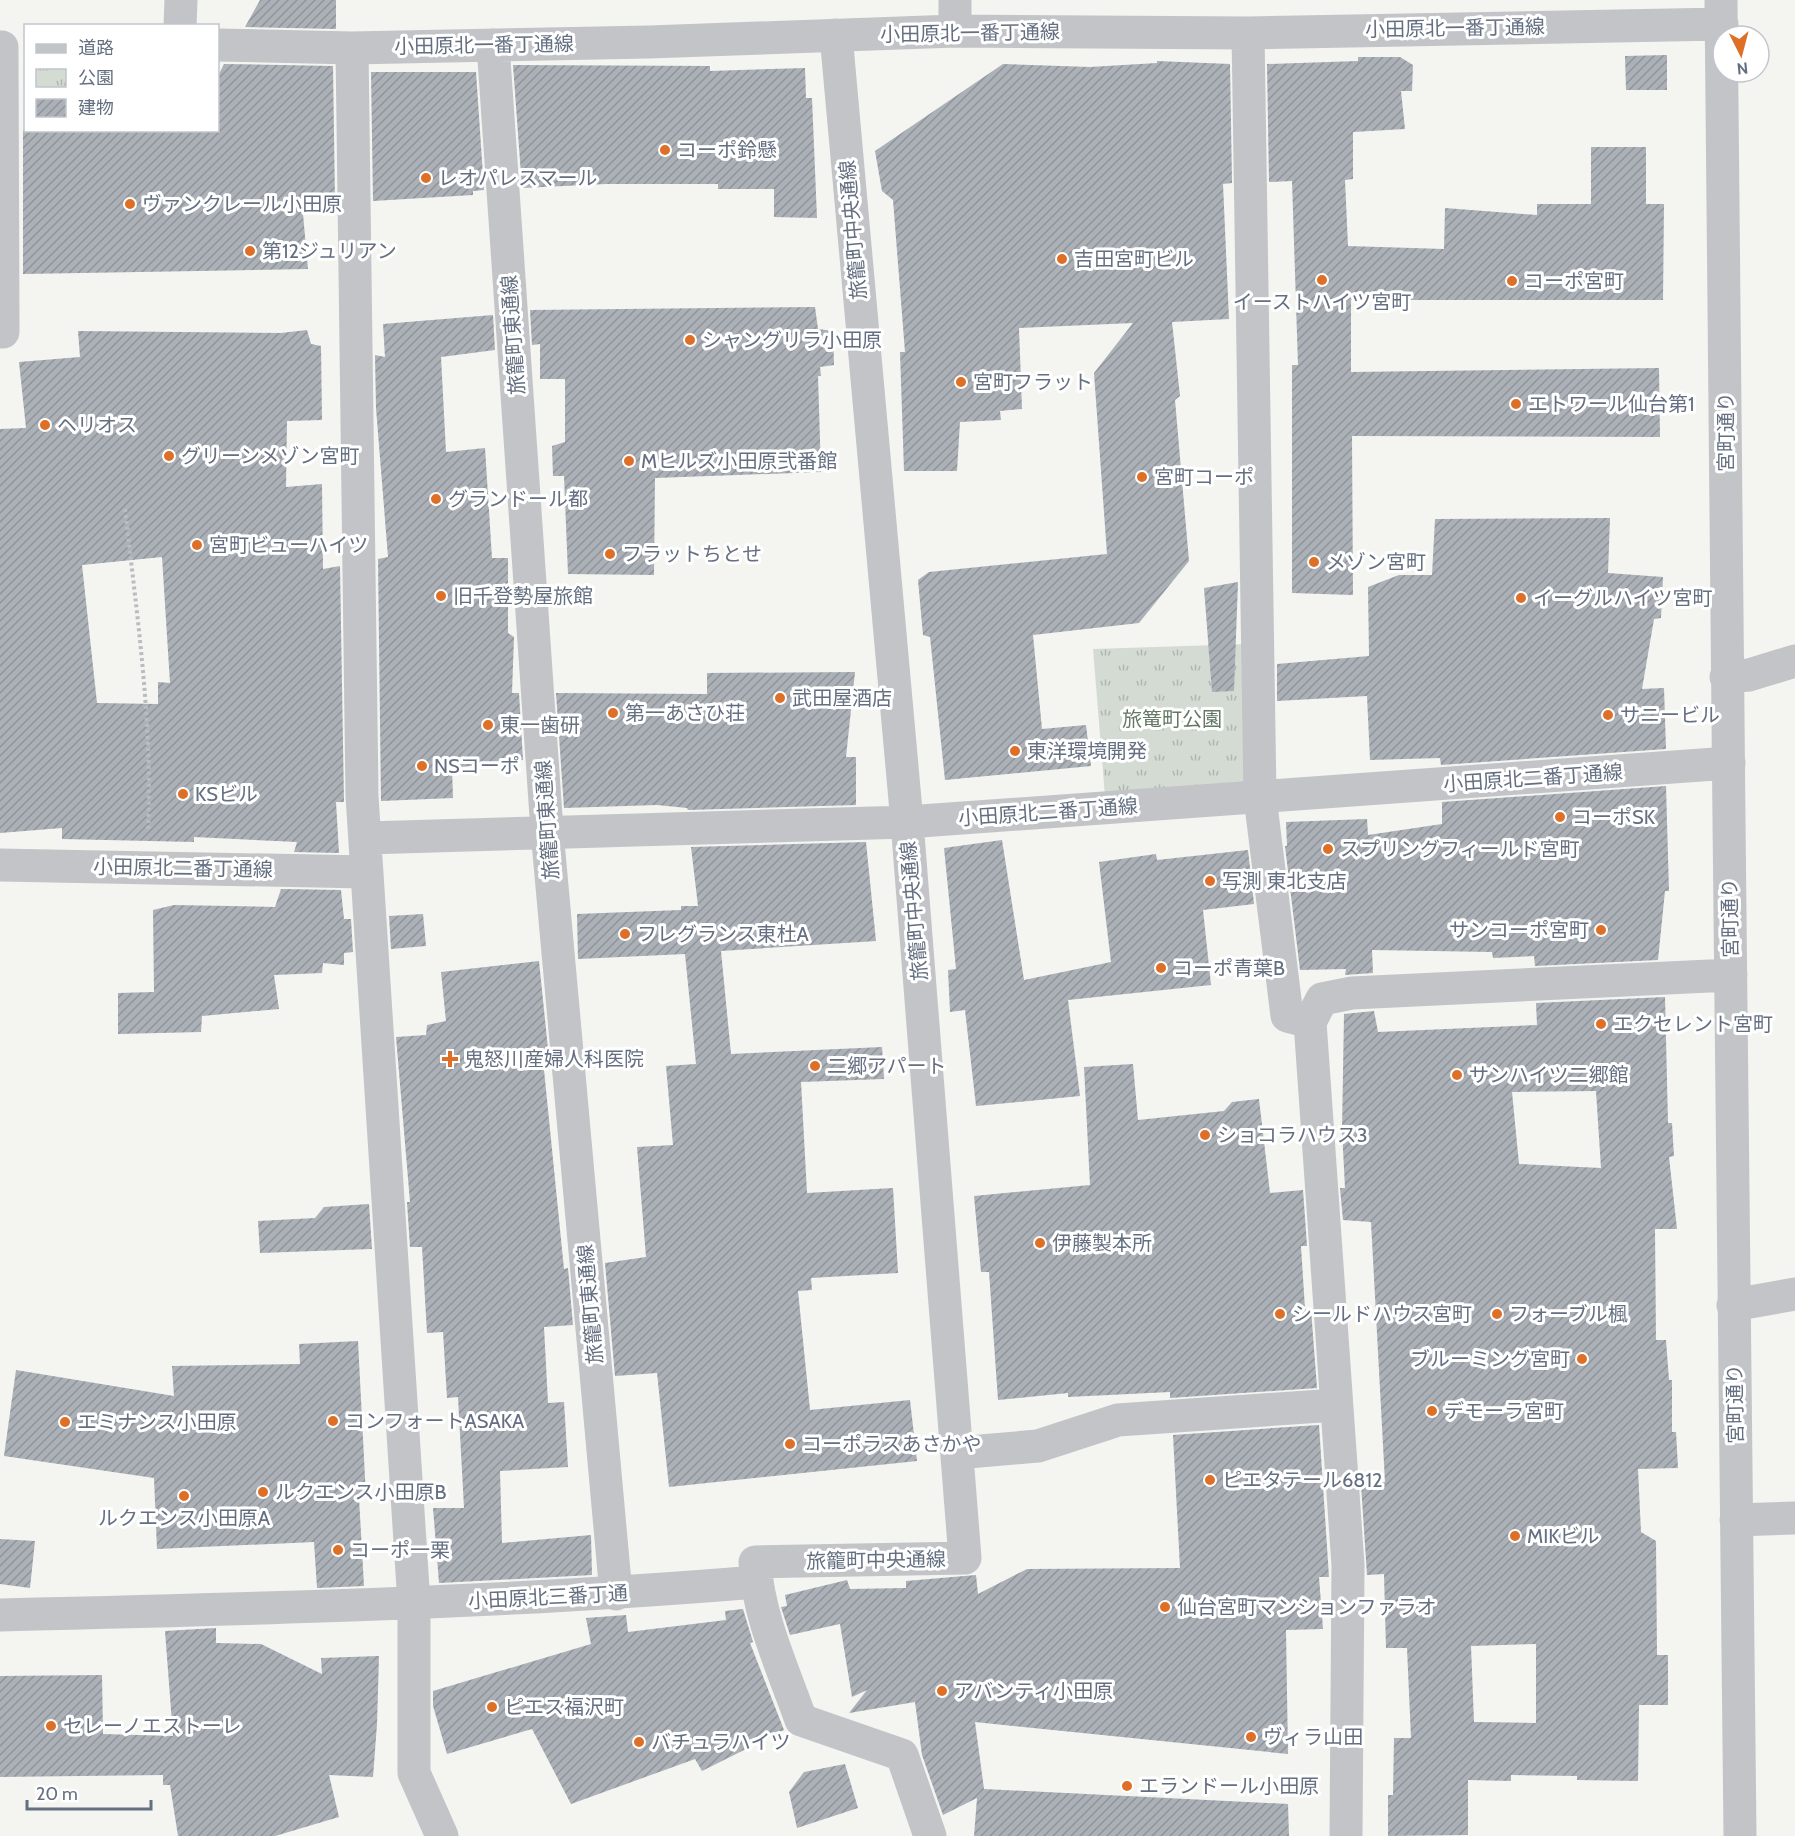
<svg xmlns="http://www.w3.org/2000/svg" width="1795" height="1836" viewBox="0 0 1795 1836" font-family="Cabin,'Noto Sans JP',sans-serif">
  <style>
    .park { fill: url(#park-tufts) }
    .building { fill: url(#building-hatch); fill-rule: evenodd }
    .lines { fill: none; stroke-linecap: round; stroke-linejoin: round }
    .path { stroke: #bbbcbf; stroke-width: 4; stroke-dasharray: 3 3; stroke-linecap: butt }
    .minor { stroke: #c2c4c8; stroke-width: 33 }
    .poi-dot { fill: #de6f27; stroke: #fff; stroke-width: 2 }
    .labels { text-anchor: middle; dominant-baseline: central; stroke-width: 6; stroke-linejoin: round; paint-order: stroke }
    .street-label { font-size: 20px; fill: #646f81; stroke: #fff }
    .poi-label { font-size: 20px; fill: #646f81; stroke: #fff; text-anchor: start }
    .park-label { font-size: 20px; fill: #647863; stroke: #fff }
  </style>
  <defs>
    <pattern id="park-tufts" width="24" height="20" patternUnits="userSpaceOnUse" patternTransform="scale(1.5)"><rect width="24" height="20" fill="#d4dbd2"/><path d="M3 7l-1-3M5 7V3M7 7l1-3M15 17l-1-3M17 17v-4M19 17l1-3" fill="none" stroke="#b0b6b0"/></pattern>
    <pattern id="building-hatch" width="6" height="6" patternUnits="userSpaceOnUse" patternTransform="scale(1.5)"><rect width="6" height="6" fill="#abb1b7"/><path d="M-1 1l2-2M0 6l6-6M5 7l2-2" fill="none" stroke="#8f949a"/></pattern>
  </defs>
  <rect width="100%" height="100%" fill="#f4f4f1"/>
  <path class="park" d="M1248,644L1254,785L1105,796L1093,649Z"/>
  <path class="building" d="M260,0H336V29L245,27Z
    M1667,55V90H1626L1625,56Z
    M1358,57H1400L1413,65L1412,91H1401L1405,129L1353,132V179L1345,180L1348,246L1444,249L1445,208L1537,215V204H1591V147H1646V204H1664L1663,300H1351V372L1659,368L1660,437L1352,436L1353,595L1292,593V365H1298L1292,181L1269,182L1267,64L1358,61Z
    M1157,61L1230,64L1232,183L1223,184L1229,319L1172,322L1180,396L1175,400L1189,561L1139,623L1033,635L1042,729L1086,725L1091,766L945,780L930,637L923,635L918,580L929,572L1107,554L1094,373L1133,323L1019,328L1022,409L1000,411L1001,420L960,422L957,471H904L900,352H905L893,200L882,191L875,151L1003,64L1090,67L1157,63Z
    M224,64L333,66L335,202L333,203L332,214H303L308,269L23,274V130H218V76Z
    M513,65L710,66V71L805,68L806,98H812L817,218L774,217V189H718V184H606L522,188Z
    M371,72H476L484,190L473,191V195L373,201Z
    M815,307L818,329L833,331L834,365L820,367L821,376H818L821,472L655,478L654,575L568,574L564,476H553L552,446L565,442V379H540V344L532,345L530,310Z
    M493,315L495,350L441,357L446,452L485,448L492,558H508V633L514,637L512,693H519L523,760L452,768L453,798L381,801L378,559L388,557L376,408L375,355L385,357L383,324Z
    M307,330L311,344L321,346L322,420L287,421L286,487L322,484L323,569L340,566L344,802H336L339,853L294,852L297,842L194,837V842L62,839V828L0,833V429L26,428L19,362L80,357L78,331L281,333ZM162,557L170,683L158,682V704L97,703L82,565Z
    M1610,518L1608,573L1663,577L1661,618L1654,619L1642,689L1664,688L1666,749L1441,765L1440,758L1370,760L1367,696L1277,701V664L1369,656L1368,587L1399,575H1432L1435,519Z
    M1238,582L1234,691L1212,692L1204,588Z
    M855,672L846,757H856V805L688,810L687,808L657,805L564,808L556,693L707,694V673Z
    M1666,786L1669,891H1665L1658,960L1535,966L1534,956L1493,958L1492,952L1372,950L1373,973L1345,975L1346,969L1300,970L1285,846H1287L1286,822L1367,819L1368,835L1442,824V802Z
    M1002,840L1024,980L1111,962L1099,862L1156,854L1157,860L1248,850L1254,904L1203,910L1211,985L1068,1000L1080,1096L976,1106L965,1010L950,1012L948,970L956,969L944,848Z
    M866,842L876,941L721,951L731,1054L882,1047L884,1079L801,1082L807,1193L893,1188L898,1273L811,1278L812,1290L798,1291L810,1410L910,1400L917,1461L669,1487L657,1373L615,1376L605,1263L646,1257L637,1147L673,1145L666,1066L696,1064L685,954L578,959L577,914L681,910V906H698L691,847Z
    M281,889L341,890L344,919H351L353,952L344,953V965L323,963L322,973L274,975L279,1009L202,1016L201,1032L118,1034V993L154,992L153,910L174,905L275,907Z
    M423,914L426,946L391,949L389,916Z
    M539,961L548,1049L542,1050L564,1269L568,1268L573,1325L544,1327L548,1403L564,1402L568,1467L500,1471L502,1543L591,1535L592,1575L439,1583L433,1508H464L458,1397L447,1398L443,1332L427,1333L422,1247H410L407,1202H410L396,1037L426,1035L427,1025L446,1021L441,972Z
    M1665,997L1668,1123H1672L1674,1156L1669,1157L1677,1229H1655L1656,1340H1666L1669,1380H1672V1432H1676L1678,1468L1638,1469L1641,1532L1656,1541L1657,1655H1668V1705H1639L1638,1781L1577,1780V1776L1511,1775V1781L1468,1780V1835L1388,1836V1795H1393L1394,1738H1411L1407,1648H1386L1384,1574L1367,1575L1361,1484L1385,1482L1371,1222L1343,1220L1340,1188H1345L1342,1130L1344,1014L1374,1011L1378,1032L1537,1025L1536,1003ZM1596,1091L1601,1168L1519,1164L1512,1092ZM1536,1644V1723L1474,1722L1471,1646Z
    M1133,1064L1138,1120L1224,1111L1232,1102L1259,1099L1270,1193L1303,1190L1307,1246H1301L1305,1309H1311L1317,1388L1170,1398V1392L1068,1397V1393L998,1400L989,1272H981L974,1196L1090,1185L1084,1067Z
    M369,1204L372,1249L260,1253L258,1221L315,1218L324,1207Z
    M358,1341L366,1497L359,1498L364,1586L317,1588L314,1542L157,1549L154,1478L4,1456L16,1370L174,1396L172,1366L300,1364L299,1344Z
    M1319,1425L1329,1577H1319L1323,1629L1286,1630L1288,1754L975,1722L984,1789L1288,1804L1289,1836H974L977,1798L943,1815L922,1755L915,1702L849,1713L867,1690L852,1697L840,1624L790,1635L781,1607L787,1606L785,1595L847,1580L850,1589L906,1588V1581L976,1575L978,1594L1027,1569L1180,1568L1173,1435Z
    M0,1539L35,1541L30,1588L0,1584Z
    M743,1609L753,1642L750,1643L784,1730L702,1771L695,1759L571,1804L532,1729L447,1754L433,1706V1691L591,1644L586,1618L626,1615L628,1632L726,1620L725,1611Z
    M216,1628V1643L261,1644L322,1674L321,1658L379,1656L377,1724L373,1777L329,1775L339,1817L275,1836H178L170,1785H163V1775L0,1777V1676L102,1675L103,1734L173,1736L165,1631Z
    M845,1764L858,1808L797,1828L789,1792L804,1772Z"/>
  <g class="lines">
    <path class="path" d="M125,509C137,616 153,724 148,831"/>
    <path class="minor" d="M955,0V31
      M1721,0C1730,612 1729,1224 1740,1836
      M180,26L181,0
      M1248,33L1260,797L1287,1016L1310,1022
      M836,35L907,822L965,1558L755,1562C758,1616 783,1669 801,1720L902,1755L930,1836
      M218,45L352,48L649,42L955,31L1248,33L1722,24
      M493,45L547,831L616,1594
      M2,47L3,332
      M352,48L362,796L414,1604V1773L442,1836
      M1726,677L1749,675L1795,661
      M366,838L907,822L1729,763
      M0,865L367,872
      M1733,1305L1795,1294
      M957,1453L1038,1446L1118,1420L1336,1405
      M1736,1520L1795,1518
      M0,1615C253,1609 504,1603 756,1582
      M1346,1836L1348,1565L1310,1022L1322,999L1352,993L1731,975"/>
  </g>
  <g class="poi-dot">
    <circle cx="665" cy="150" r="6"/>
    <circle cx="426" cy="178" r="6"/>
    <circle cx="130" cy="204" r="6"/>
    <circle cx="250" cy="251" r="6"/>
    <circle cx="1062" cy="259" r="6"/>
    <circle cx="1322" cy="280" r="6"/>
    <circle cx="1512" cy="281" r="6"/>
    <circle cx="690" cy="340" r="6"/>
    <circle cx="961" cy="382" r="6"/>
    <circle cx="1516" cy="404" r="6"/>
    <circle cx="45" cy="425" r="6"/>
    <circle cx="169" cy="456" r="6"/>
    <circle cx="629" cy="461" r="6"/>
    <circle cx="1142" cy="477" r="6"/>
    <circle cx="436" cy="499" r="6"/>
    <circle cx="197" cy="545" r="6"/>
    <circle cx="610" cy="554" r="6"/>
    <circle cx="1314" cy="562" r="6"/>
    <circle cx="441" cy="596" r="6"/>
    <circle cx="1521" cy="598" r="6"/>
    <circle cx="780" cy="698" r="6"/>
    <circle cx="613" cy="713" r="6"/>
    <circle cx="1608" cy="715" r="6"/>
    <circle cx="488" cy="725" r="6"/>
    <circle cx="1015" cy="751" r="6"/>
    <circle cx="422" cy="766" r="6"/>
    <circle cx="183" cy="794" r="6"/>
    <circle cx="1560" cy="817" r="6"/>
    <circle cx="1328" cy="849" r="6"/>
    <circle cx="1210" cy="881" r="6"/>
    <circle cx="1601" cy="930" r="6"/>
    <circle cx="625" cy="934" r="6"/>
    <circle cx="1161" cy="968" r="6"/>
    <circle cx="1601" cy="1024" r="6"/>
    <path d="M447 1050h6v6h6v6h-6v6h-6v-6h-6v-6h6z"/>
    <circle cx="815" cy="1066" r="6"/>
    <circle cx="1457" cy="1075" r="6"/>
    <circle cx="1205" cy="1135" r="6"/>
    <circle cx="1040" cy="1243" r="6"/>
    <circle cx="1280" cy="1314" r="6"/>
    <circle cx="1497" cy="1314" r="6"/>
    <circle cx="1582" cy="1359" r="6"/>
    <circle cx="1432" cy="1411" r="6"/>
    <circle cx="333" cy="1421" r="6"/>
    <circle cx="65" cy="1422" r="6"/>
    <circle cx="790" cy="1444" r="6"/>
    <circle cx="1210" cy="1480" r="6"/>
    <circle cx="263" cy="1492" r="6"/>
    <circle cx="184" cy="1496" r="6"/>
    <circle cx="1515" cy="1536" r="6"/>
    <circle cx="338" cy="1550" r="6"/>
    <circle cx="1165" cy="1607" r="6"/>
    <circle cx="942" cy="1691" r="6"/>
    <circle cx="492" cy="1707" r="6"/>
    <circle cx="51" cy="1726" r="6"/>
    <circle cx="1251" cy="1737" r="6"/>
    <circle cx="639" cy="1742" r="6"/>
    <circle cx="1127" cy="1786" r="6"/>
  </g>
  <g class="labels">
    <g class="street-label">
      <text transform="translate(1455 28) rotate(-1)">小田原北一番丁通線</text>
      <text transform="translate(970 33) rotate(-1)">小田原北一番丁通線</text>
      <text transform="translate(484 45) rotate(-1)">小田原北一番丁通線</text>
      <text transform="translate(853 230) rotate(-95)">旅籠町中央通線</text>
      <text transform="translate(513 335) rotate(-94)">旅籠町東通線</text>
      <text transform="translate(1726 432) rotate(-90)">宮町通り</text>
      <text transform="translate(1533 778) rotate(-4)">小田原北二番丁通線</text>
      <text transform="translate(1048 812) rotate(-4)">小田原北二番丁通線</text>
      <text transform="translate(547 820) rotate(-94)">旅籠町東通線</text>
      <text transform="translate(183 868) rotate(1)">小田原北二番丁通線</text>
      <text transform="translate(914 911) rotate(-95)">旅籠町中央通線</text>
      <text transform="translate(1730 918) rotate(-91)">宮町通り</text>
      <text transform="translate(590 1304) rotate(-95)">旅籠町東通線</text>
      <text transform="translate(1735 1404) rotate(-91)">宮町通り</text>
      <text transform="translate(876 1560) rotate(-1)">旅籠町中央通線</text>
      <text transform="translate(548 1597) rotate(-3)">小田原北三番丁通</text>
    </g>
    <g class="poi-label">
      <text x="677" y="150">コーポ鈴懸</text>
      <text x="438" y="178">レオパレスマール</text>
      <text x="142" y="204">ヴァンクレール小田原</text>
      <text x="262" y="251">第12ジュリアン</text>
      <text x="1074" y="259">吉田宮町ビル</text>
      <text x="1524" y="281">コーポ宮町</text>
      <text x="1322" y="302" text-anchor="middle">イーストハイツ宮町</text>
      <text x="702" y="340">シャングリラ小田原</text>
      <text x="973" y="382">宮町フラット</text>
      <text x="1528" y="404">エトワール仙台第1</text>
      <text x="57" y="425">ヘリオス</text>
      <text x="181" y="456">グリーンメゾン宮町</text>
      <text x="641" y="461">Mヒルズ小田原弐番館</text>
      <text x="1154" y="477">宮町コーポ</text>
      <text x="448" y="499">グランドール都</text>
      <text x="209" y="545">宮町ビューハイツ</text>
      <text x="622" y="554">フラットちとせ</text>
      <text x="1326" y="562">メゾン宮町</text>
      <text x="453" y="596">旧千登勢屋旅館</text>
      <text x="1533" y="598">イーグルハイツ宮町</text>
      <text x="792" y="698">武田屋酒店</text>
      <text x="625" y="713">第一あさひ荘</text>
      <text x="1620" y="715">サニービル</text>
      <text x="500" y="725">東一歯研</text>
      <text x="1027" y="751">東洋環境開発</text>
      <text x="434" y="766">NSコーポ</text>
      <text x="195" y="794">KSビル</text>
      <text x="1572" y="817">コーポSK</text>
      <text x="1340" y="849">スプリングフィールド宮町</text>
      <text x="1222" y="881">写測 東北支店</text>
      <text x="1589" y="930" text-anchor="end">サンコーポ宮町</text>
      <text x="637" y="934">フレグランス東杜A</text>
      <text x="1173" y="968">コーポ青葉B</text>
      <text x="1613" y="1024">エクセレント宮町</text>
      <text x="464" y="1059">鬼怒川産婦人科医院</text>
      <text x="827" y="1066">二郷アパート</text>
      <text x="1469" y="1075">サンハイツ二郷館</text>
      <text x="1217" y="1135">ショコラハウス3</text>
      <text x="1052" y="1243">伊藤製本所</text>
      <text x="1292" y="1314">シールドハウス宮町</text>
      <text x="1509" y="1314">フォーブル楓</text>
      <text x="1570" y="1359" text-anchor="end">ブルーミング宮町</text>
      <text x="1444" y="1411">デモーラ宮町</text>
      <text x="345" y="1421">コンフォートASAKA</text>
      <text x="77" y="1422">エミナンス小田原</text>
      <text x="802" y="1444">コーポラスあさかや</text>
      <text x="1222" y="1480">ピエタテール6812</text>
      <text x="275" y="1492">ルクエンス小田原B</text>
      <text x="184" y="1518" text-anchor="middle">ルクエンス小田原A</text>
      <text x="1527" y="1536">MIKビル</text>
      <text x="350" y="1550">コーポ一栗</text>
      <text x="1177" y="1607">仙台宮町マンションファラオ</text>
      <text x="954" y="1691">アバンティ小田原</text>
      <text x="504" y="1707">ピエス福沢町</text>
      <text x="63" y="1726">セレーノエストーレ</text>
      <text x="1263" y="1737">ヴィラ山田</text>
      <text x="651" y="1742">バチュラハイツ</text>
      <text x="1139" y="1786">エランドール小田原</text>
    </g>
    <g class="park-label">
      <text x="1172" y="719">旅篭町公園</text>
    </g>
  </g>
  <rect x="24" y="24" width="195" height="108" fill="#ffffff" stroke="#c1c5cd" stroke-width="1.5"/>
  <rect x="36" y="44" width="30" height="9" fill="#c2c4c8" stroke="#c1c5cd" stroke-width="1.5"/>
  <text x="78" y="54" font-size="18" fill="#646f81">道路</text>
  <rect x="36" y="69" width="30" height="18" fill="url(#park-tufts)" stroke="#c1c5cd" stroke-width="1.5"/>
  <text x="78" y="84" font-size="18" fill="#646f81">公園</text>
  <rect x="36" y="99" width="30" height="18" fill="url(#building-hatch)" stroke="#c1c5cd" stroke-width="1.5"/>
  <text x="78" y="114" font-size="18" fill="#646f81">建物</text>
  <g transform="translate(1741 54) rotate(174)"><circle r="28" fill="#ffffff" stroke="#c1c5cd" stroke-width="1.5"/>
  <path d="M0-4.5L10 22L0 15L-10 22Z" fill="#de6f27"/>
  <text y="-9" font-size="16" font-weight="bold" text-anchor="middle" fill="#646f81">N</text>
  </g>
  <path d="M27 1800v9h124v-9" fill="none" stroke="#646f81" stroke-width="3"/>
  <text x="36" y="1800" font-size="18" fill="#646f81" stroke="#ffffff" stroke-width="4.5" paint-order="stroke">20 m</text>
</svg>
